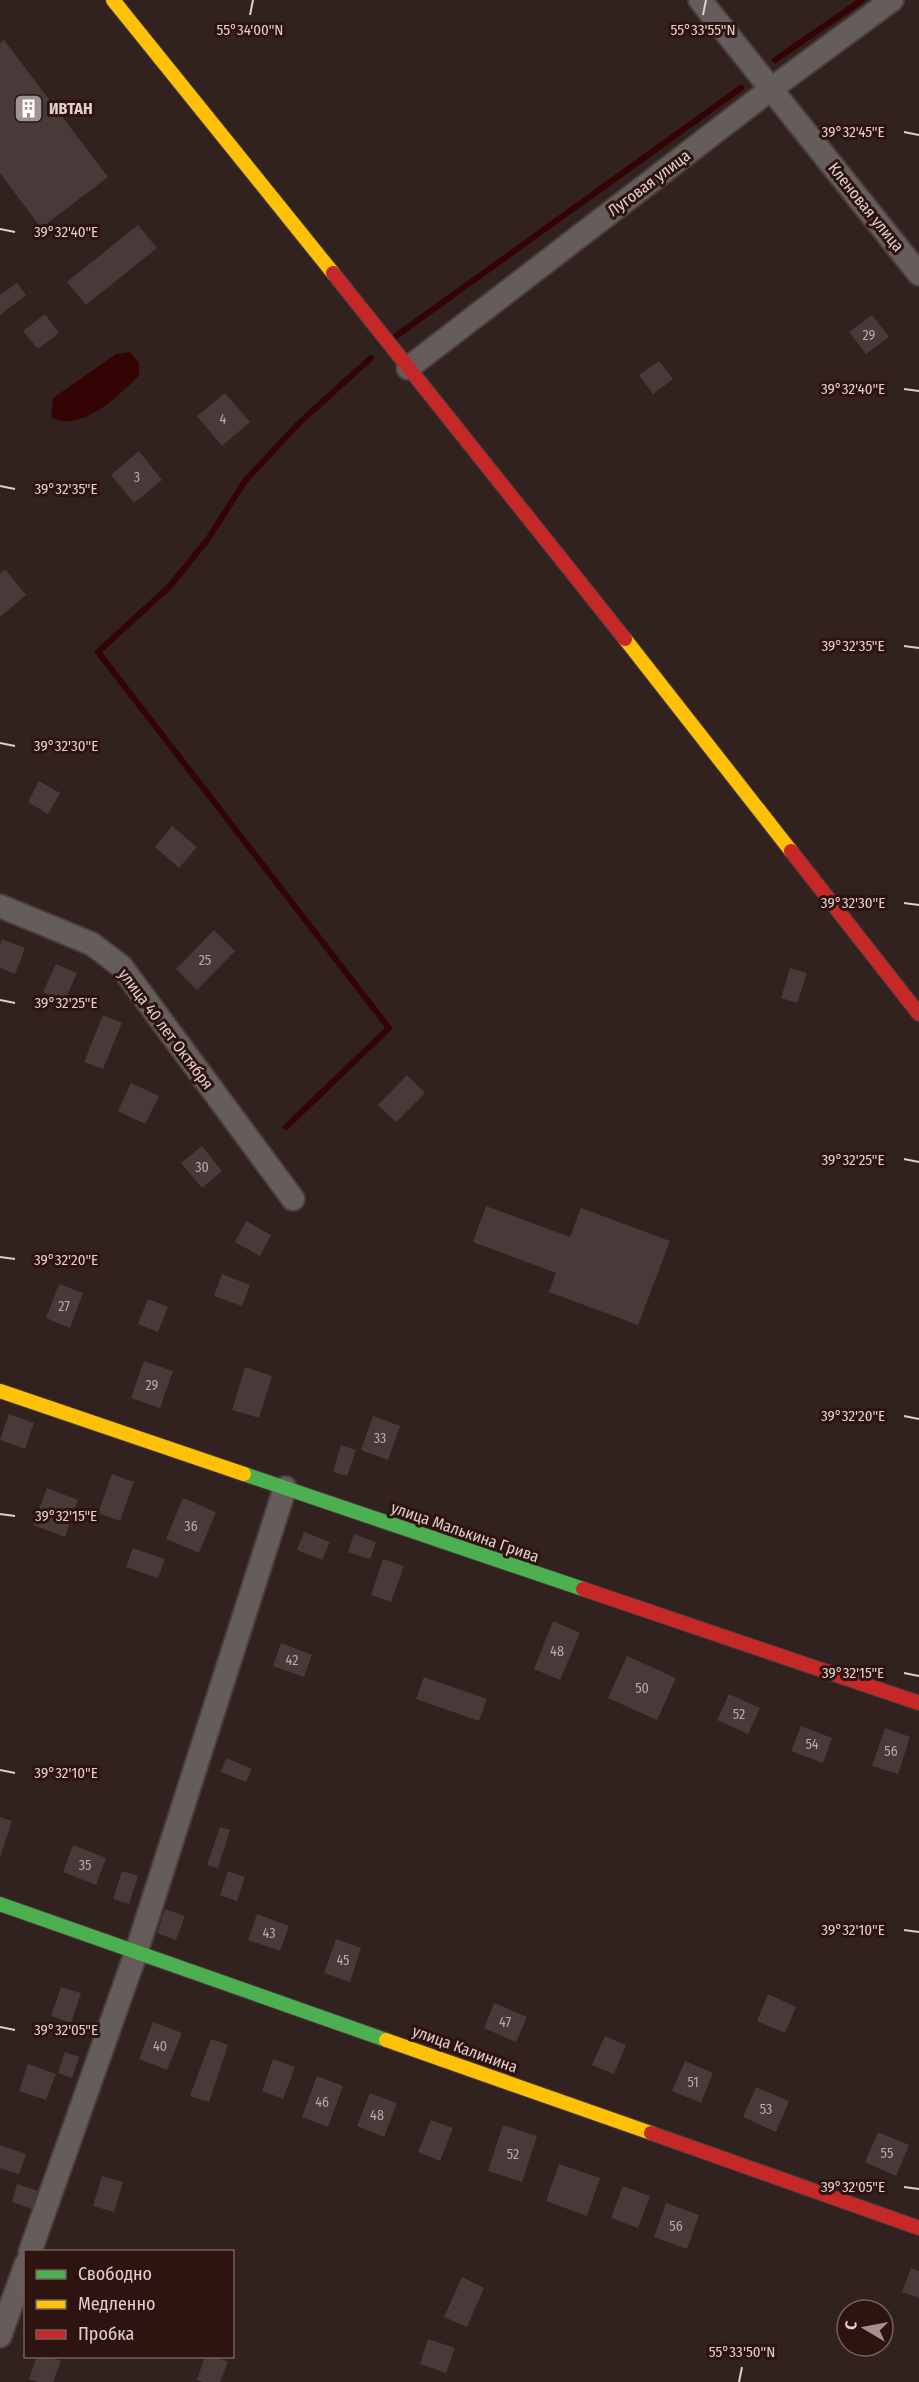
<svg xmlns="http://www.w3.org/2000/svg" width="919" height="2382" viewBox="0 0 919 2382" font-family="'Fira Sans Condensed',sans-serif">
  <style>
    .water { fill: #340304 }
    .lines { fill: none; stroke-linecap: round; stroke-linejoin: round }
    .stream { stroke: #340304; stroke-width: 6 }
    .building { fill: #473a39 }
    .street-casing { stroke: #4b3e3d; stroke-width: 26 }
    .fast-casing { stroke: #4b3e3d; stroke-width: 16 }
    .slow-casing { stroke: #4b3e3d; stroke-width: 16 }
    .jam-casing { stroke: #4b3e3d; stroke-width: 16 }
    .street { stroke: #645d5c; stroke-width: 22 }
    .fast { stroke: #4caf50; stroke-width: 14 }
    .slow { stroke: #ffc107; stroke-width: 14 }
    .jam { stroke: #c62828; stroke-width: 14 }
    .ticks { fill: none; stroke: #e1cecb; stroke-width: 2 }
    .labels { text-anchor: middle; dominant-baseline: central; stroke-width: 6; stroke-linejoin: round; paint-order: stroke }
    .number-label { font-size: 14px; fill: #baa9a6 }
    .poi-label { font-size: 16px; font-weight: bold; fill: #e1cecb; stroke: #2d1410; text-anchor: start }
    .street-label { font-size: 16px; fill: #e1cecb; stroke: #2d1410 }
    .ticks-label { font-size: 15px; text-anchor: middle; fill: #e1cecb; stroke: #2d1410; stroke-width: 6; stroke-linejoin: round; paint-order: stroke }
  </style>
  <rect width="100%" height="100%" fill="#312220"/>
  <path class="water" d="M130,352L139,363V375C120,395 80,434 51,417L53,398L116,354Z"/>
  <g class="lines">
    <path class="stream" d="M775,60L862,0
      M396,336L741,88
      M286,1127L389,1028L98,652L170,586L208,539L245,481L299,423L371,358"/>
  </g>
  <path class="building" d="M4,40L108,177L41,228L0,173V43Z
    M138,225L157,248L86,305L67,282Z
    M17,283L26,295L0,315V295Z
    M45,314L59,333L38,349L23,331Z
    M872,315L889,337L866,354L849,332Z
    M659,361L673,379L653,394L639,375Z
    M225,393L250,422L222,446L197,416Z
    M139,451L162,480L134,503L111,475Z
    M5,569L26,595L0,617V574Z
    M39,781L60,793L48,814L28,802Z
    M172,826L197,847L179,868L155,847Z
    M214,930L235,951L197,990L176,969Z
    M2,939L25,948L15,974L0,968V945Z
    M56,964L77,973L64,1002L43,992Z
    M790,968L807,973L797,1003L781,998Z
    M103,1015L122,1023L103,1069L84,1062Z
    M407,1075L425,1093L396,1122L378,1105Z
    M131,1083L159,1096L145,1124L118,1111Z
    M202,1146L222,1171L202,1188L181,1163Z
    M486,1206L570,1237L581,1208L670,1241L638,1325L549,1292L556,1273L473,1242Z
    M246,1221L271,1235L260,1256L235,1242Z
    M222,1274L250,1285L242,1306L214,1296Z
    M59,1284L83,1293L70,1328L46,1318Z
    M148,1299L168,1307L158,1332L138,1324Z
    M144,1361L173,1371L160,1408L131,1398Z
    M245,1367L272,1376L259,1418L232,1410Z
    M9,1414L34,1423L25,1449L0,1440Z
    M373,1416L400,1426L388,1460L361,1450Z
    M341,1445L356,1450L347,1476L333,1472Z
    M112,1474L134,1482L120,1521L98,1513Z
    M47,1488L78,1500L65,1537L33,1525Z
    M183,1498L216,1512L199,1553L166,1539Z
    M304,1532L330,1542L322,1560L297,1550Z
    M354,1534L376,1542L370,1559L348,1552Z
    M133,1548L165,1559L158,1578L126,1567Z
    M383,1559L404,1566L391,1602L371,1595Z
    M553,1621L580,1633L560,1680L534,1669Z
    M281,1643L312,1655L304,1677L273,1666Z
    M627,1656L676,1678L657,1720L608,1698Z
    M424,1677L487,1699L479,1721L416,1699Z
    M729,1694L760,1708L748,1734L717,1720Z
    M801,1726L832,1738L823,1763L791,1751Z
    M885,1728L910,1737L898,1774L872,1766Z
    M226,1758L252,1769L246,1782L221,1772Z
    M0,1817L12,1821L0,1857Z
    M220,1827L230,1830L218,1868L207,1865Z
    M73,1845L106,1858L96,1885L63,1872Z
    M122,1871L138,1876L129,1904L113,1899Z
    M228,1871L245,1877L237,1901L220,1895Z
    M165,1909L185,1916L176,1940L157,1933Z
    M257,1914L289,1926L280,1951L248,1940Z
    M336,1939L361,1948L350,1982L324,1973Z
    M61,1987L81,1993L71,2023L51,2016Z
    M768,1994L796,2007L785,2033L757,2021Z
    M494,2003L527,2017L516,2042L484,2028Z
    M153,2022L182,2033L167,2070L139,2059Z
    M605,2036L626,2045L614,2074L592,2065Z
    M211,2039L228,2045L209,2102L190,2096Z
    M65,2052L79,2057L72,2078L58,2073Z
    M273,2059L295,2067L283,2099L262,2091Z
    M685,2061L713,2073L701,2103L672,2091Z
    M28,2064L56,2074L46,2100L19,2091Z
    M317,2076L343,2086L328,2127L302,2117Z
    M756,2087L789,2101L776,2132L743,2117Z
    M370,2093L397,2103L384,2137L357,2126Z
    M431,2120L453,2128L440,2161L418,2152Z
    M503,2125L537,2136L522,2182L488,2171Z
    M878,2132L909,2145L896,2176L865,2162Z
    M0,2145L26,2154L19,2174L0,2168Z
    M559,2164L600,2178L587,2216L546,2201Z
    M102,2176L123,2182L114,2212L93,2206Z
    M17,2184L44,2193L38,2211L12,2202Z
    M623,2186L650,2196L638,2228L611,2218Z
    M666,2203L699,2215L687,2249L654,2237Z
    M911,2268L919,2271V2298L902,2292Z
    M462,2277L484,2288L467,2327L444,2317Z
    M428,2339L455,2348L446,2373L420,2364Z
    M37,2356H49L61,2361L53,2382H38L29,2379Z
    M205,2356H214L228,2362L220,2382H203L197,2380Z"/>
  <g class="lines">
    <defs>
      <path id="street" d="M700,0L919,274
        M408,368L771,89L892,0
        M0,906L92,944L121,966L293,1199
        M30,2252L137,1950L285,1488
        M0,2336L26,2264"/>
      <path id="fast" d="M244,1474L583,1589
        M0,1904L386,2040"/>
      <path id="slow" d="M113,0L333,273
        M625,639L791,851
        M0,1391L244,1474
        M386,2040L651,2133"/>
      <path id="jam" d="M333,273L625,639
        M791,851L919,1014
        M583,1589L919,1703
        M651,2133L919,2228"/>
    </defs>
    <use href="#street" class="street-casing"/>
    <use href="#fast" class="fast-casing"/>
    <use href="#slow" class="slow-casing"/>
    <use href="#jam" class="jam-casing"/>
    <use href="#street" class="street"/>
    <use href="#fast" class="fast"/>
    <use href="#slow" class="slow"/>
    <use href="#jam" class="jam"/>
  </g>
  <path class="ticks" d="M250,15L253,0M703,15L706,0M904,132L919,135M0,229L15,232M904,389L919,391M0,486L15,489M904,646L919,648M0,743L15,746M904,903L919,905M0,1000L15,1003M904,1159L919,1162M0,1257L15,1259M904,1416L919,1419M0,1514L15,1516M904,1673L919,1676M0,1770L15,1773M904,1930L919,1932M0,2027L15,2030M904,2187L919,2189M739,2382L742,2367"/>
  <defs>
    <symbol id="building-square" viewBox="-11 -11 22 22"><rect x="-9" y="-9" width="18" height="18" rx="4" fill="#a3928f" stroke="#2d1410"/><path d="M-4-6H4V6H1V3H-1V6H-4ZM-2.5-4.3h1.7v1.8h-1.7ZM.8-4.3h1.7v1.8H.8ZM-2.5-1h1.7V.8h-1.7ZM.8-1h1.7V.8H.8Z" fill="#fff"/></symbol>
  </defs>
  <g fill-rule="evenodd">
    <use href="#building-square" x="12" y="92" width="33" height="33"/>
  </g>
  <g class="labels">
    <g class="number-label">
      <text x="869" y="335">29</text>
      <text x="223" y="419">4</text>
      <text x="137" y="477">3</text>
      <text x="205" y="960">25</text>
      <text x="202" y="1167">30</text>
      <text x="64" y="1306">27</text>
      <text x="152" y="1385">29</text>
      <text x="380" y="1438">33</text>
      <text x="191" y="1526">36</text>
      <text x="557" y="1651">48</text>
      <text x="292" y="1660">42</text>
      <text x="642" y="1688">50</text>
      <text x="739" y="1714">52</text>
      <text x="812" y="1744">54</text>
      <text x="891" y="1751">56</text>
      <text x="85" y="1865">35</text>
      <text x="269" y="1933">43</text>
      <text x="343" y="1960">45</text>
      <text x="505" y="2022">47</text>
      <text x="160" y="2046">40</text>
      <text x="693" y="2082">51</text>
      <text x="322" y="2102">46</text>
      <text x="766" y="2109">53</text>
      <text x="377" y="2115">48</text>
      <text x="887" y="2153">55</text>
      <text x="513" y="2154">52</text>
      <text x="676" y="2226">56</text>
    </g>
    <g class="poi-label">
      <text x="49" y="108">ИВТАН</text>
    </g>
    <g class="street-label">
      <text transform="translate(649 183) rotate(-37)">Луговая улица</text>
      <text transform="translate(866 207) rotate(51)">Кленовая улица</text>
      <text transform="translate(166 1029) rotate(53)">улица 40 лет Октября</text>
      <text transform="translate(465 1532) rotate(19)">улица Малькина Грива</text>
      <text transform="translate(465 2049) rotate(20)">улица Калинина</text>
    </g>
  </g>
  <g class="ticks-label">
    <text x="250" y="35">55°34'00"N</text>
    <text x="703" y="35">55°33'55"N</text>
    <text x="853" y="137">39°32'45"E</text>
    <text x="66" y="237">39°32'40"E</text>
    <text x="853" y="394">39°32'40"E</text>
    <text x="66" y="494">39°32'35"E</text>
    <text x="853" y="651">39°32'35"E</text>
    <text x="66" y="751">39°32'30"E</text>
    <text x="853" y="908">39°32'30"E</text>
    <text x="66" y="1008">39°32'25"E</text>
    <text x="853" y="1165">39°32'25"E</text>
    <text x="66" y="1265">39°32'20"E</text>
    <text x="853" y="1421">39°32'20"E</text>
    <text x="66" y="1521">39°32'15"E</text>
    <text x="853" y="1678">39°32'15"E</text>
    <text x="66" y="1778">39°32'10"E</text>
    <text x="853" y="1935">39°32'10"E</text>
    <text x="66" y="2035">39°32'05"E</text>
    <text x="853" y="2192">39°32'05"E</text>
    <text x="742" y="2357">55°33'50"N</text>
  </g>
  <rect x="24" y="2250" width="210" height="108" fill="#2d1410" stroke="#755e5b" stroke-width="1.5"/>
  <rect x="36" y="2270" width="30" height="9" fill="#4caf50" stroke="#755e5b" stroke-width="1.5"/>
  <text x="78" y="2280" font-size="18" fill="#e1cecb">Свободно</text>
  <rect x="36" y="2300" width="30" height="9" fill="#ffc107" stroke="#755e5b" stroke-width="1.5"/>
  <text x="78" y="2310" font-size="18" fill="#e1cecb">Медленно</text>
  <rect x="36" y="2330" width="30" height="9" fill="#c62828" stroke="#755e5b" stroke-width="1.5"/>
  <text x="78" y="2340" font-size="18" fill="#e1cecb">Пробка</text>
  <g transform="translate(865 2328) rotate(280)"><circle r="28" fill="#2d1410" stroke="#755e5b" stroke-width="1.5"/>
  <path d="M0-4.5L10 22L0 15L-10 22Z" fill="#a3928f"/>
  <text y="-9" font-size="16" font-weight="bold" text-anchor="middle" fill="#e1cecb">С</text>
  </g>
</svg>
